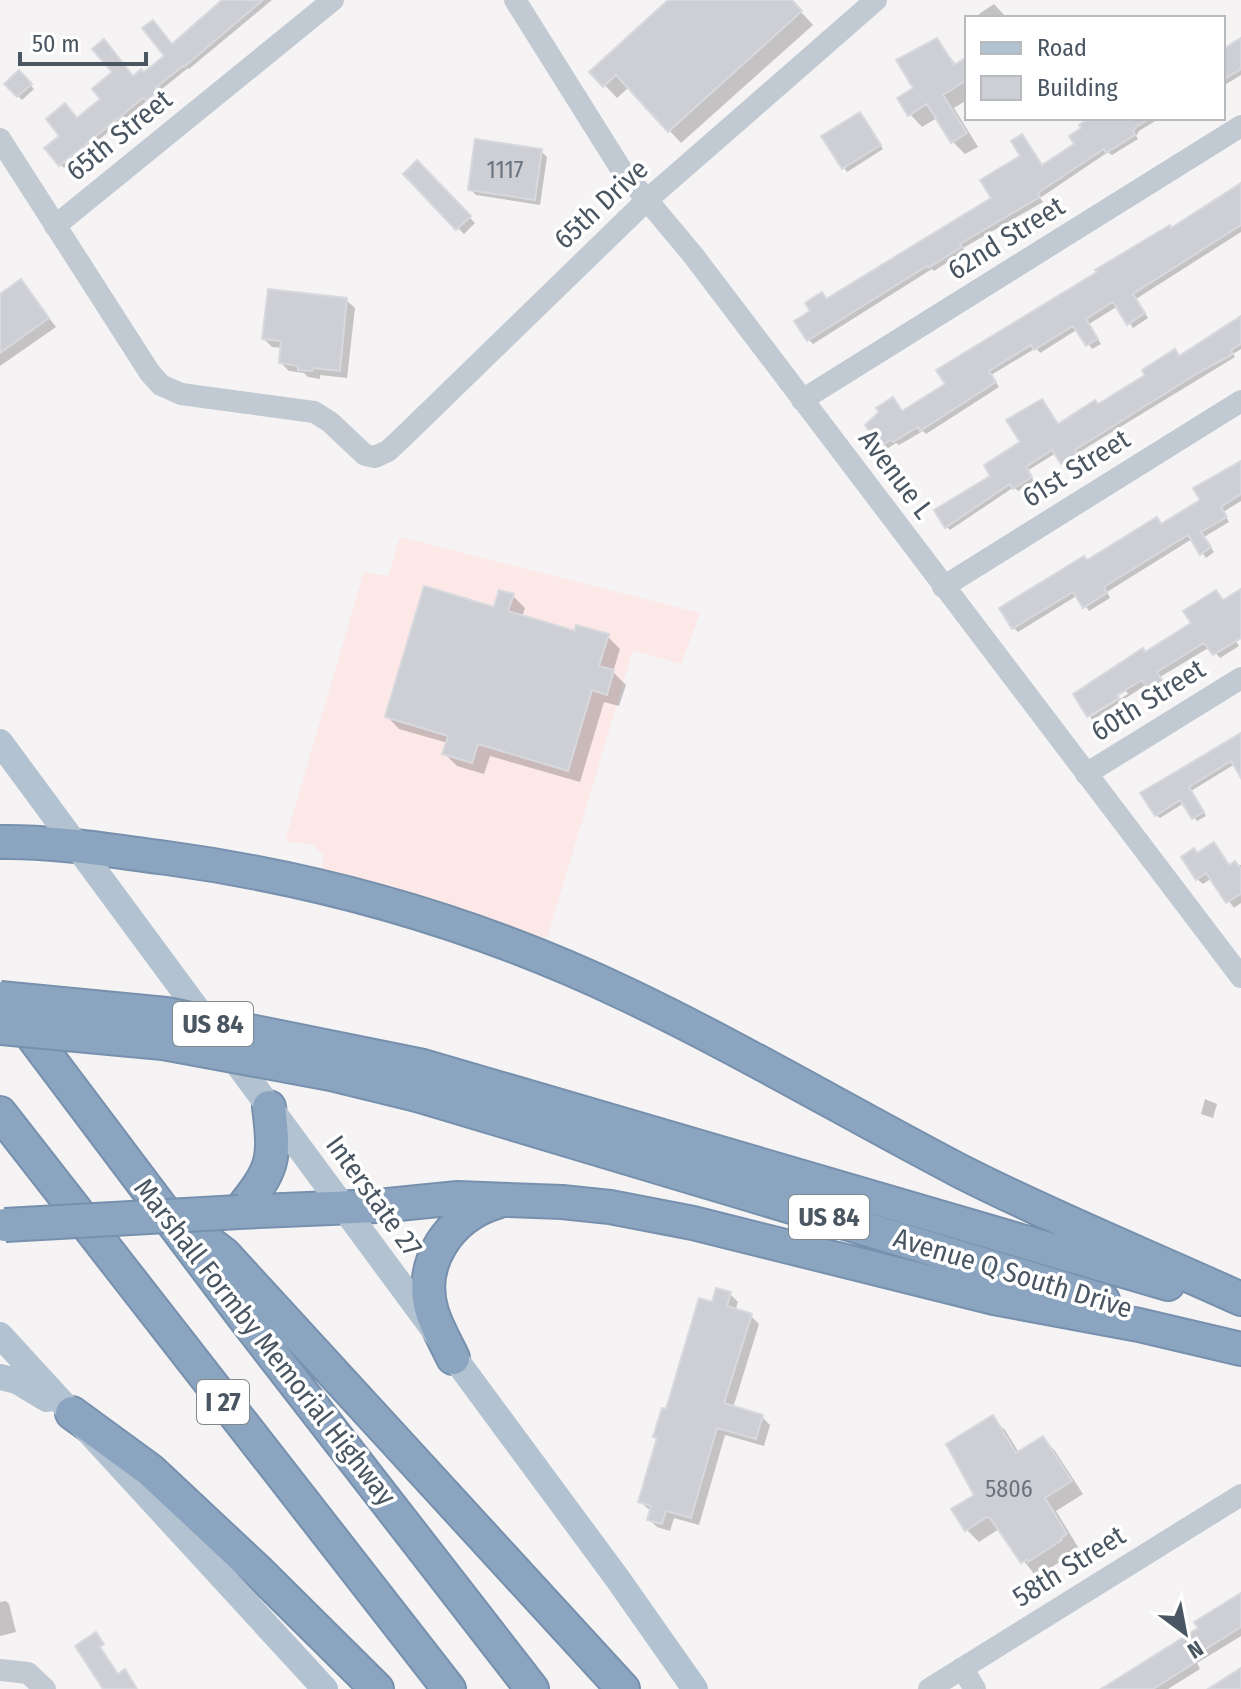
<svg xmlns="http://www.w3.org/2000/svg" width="1241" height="1689" viewBox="0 0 1241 1689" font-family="'Fira Sans Condensed',sans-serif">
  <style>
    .medical { fill: #fce8e6 }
    .shadow { fill: #0003 }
    .building { fill: #cdcfd5; stroke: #d7d9de; stroke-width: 2 }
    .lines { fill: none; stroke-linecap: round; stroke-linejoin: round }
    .highway-casing { stroke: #7690ad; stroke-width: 36 }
    .minor { stroke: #c1cad2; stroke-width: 22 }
    .major { stroke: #b3c2d1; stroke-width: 26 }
    .highway { stroke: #8ba5c1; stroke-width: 32 }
    .highway-bridge-casing { stroke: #7690ad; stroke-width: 36; stroke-linecap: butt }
    .highway-bridge { stroke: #8ba5c1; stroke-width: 32 }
    .labels { text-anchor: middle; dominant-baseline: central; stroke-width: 7; stroke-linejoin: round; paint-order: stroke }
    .number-label { font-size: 24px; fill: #6b747e }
    .shield { fill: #fff; stroke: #808990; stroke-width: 2 }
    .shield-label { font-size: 26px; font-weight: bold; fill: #4a5661 }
    .street-label { font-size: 28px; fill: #4a5661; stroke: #fff }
  </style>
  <rect width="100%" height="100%" fill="#f5f3f3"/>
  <path class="medical" d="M400,537L700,613L681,664L633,650L547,938L320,875L324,856L317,848L314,845L285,841L364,572L388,576Z"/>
  <path class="shadow" d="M223,0H272L189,69L188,68L157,93L160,96L151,103L148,100L64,168L47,149L77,120L133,78L144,75L167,57L172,46Z
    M671,0H790L813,25L681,143L629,87L617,98L592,72Z
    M994,4L1006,17L1007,18H982L979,14Z
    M937,40L957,66L967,60V100L954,108L978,147L965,154L953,142L937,118L922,127L910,114L916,89Z
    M1241,41V75L1223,86V52Z
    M19,73L34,89L22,100L7,84Z
    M863,118L883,149L847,172L824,137Z
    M1101,118H1160L1139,131L1136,136L1138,139L1112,155L1108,152L1040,198L1043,202L963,248L965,251L934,271L932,269L813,344L809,340L797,322L827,301L1077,145Z
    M541,151L547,157L540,205L476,195L470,189Z
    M417,163L475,223L464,234L405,174Z
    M1241,186V232L1136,299L1148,318L1133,328L1118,306L1089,324L1101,344L1092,349L1078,329L1040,353L1036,348L991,375L999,387L926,434L923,431L899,445L896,443L885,450L880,446L867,425L903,413L948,384L1171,230Z
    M21,281L56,327L0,366V296Z
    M346,300L355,308L347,378L320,375V379L308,377L304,373L289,371L281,363L283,348L272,347L264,339Z
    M1241,319V349L1233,354L1235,357L1076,454L1079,458L1066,466L1056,453L1027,471L1034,481L1018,491L1014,487L950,530L947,527L937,511L993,476L1059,426L1099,406Z
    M1241,463V501L1223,512L1229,522L1204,537L1214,552L1206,558L1192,539L1107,592L1110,598L1089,611L1078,595L1018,632L1014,628L1002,608L1088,562L1162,526L1203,501Z
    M1241,591V628L1231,634L1239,646L1220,658L1210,647L1160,677L1169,691L1157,698L1147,684L1093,720L1090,717L1128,694L1126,691L1087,714L1146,653Z
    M513,596L525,608L522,617L576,633L607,636L620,649L613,672L626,685L619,706L604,702L580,782L490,756L484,774L457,766L445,754L448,743L399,729L387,716L495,609Z
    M1241,735V771L1235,764L1191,791L1206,816L1197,821L1184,803L1160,818L1156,815Z
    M1198,855L1230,866L1241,865V903L1234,908L1212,878L1203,884L1197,879Z
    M1205,1099L1217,1104L1213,1118L1201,1114Z
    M730,1294L738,1302L735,1311L751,1316L759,1324L733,1408L762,1417L770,1425L764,1446L725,1435L699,1525L674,1518L670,1531L657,1527L649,1519L651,1511L640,1502L667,1412L713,1304Z
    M992,1418L1005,1430L1019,1453L1043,1438L1055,1451L1083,1494L1056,1511L1078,1547L1072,1551L1073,1554L1042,1573L1041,1571L1035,1575L999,1529L979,1542L966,1529L976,1496Z
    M1241,1595V1636L1197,1663L1200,1669L1168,1689H1105L1201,1629Z
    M6,1601L9,1604L16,1632L0,1636V1602Z"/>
  <path class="building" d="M222,0H263L184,67L183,66L155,88L158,92L146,101L143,98L59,166L44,148L59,136L46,119L65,103L77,118L100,99L92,89L112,72L92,49L104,39L133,76L141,69L144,72L164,56L142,28L153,20L172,44Z
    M668,0H792L802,11L668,132L616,75L603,87L589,72Z
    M937,38L954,65L967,57V80L943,95L967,133L951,143L927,104L908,116L897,98L913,88L896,60Z
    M1241,38V69L1223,80V49Z
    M19,70L32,84L17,97L4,84Z
    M860,112L881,145L842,169L821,136Z
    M1089,118H1151L1136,127L1133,131L1135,135L1106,153L1104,149L1038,193L1040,197L960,244L962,247L928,268L927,266L807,341L794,321L810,311L805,303L822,292L826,299L991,198L980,180L1020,156L1011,141L1022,134L1042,165L1074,144L1069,136L1081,128L1079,125Z
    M475,139L542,149L535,200L468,190Z
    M417,160L471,216L456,230L403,174Z
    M1241,183V225L1133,294L1145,313L1127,325L1113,302L1086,319L1098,339L1086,346L1073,326L1034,350L1031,345L989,371L996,382L920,431L918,427L893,442L891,440L879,447L865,425L879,412L876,408L893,397L902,411L945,384L936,370L1097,272L1095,270L1128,250L1170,225L1171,228Z
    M21,279L49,318L0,353V294Z
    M268,289L347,298L340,371L313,368L312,371L298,370V366L279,363L281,341L262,339Z
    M1241,316V344L1231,350L1233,354L1198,373L1075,450L1077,454L1061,464L1052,450L1026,467L1032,477L1013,489L1010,484L945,528L934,510L990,476L984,465L1020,442L1006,420L1042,399L1058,424L1095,400L1098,404L1145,375L1142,370L1175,349L1179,356Z
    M1241,461V494L1221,507L1227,517L1201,532L1211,547L1200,555L1188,535L1104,587L1107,593L1083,608L1073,592L1012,629L999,608L1084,556L1087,560L1157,517L1161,524L1200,500L1193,488Z
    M424,586L494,607L499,590L514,594L508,611L575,631L576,625L609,634L599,666L614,670L607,695L592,690L568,771L478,744L472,763L442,754L448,736L385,717Z
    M1241,589V638L1213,655L1204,643L1157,672L1166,686L1151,695L1142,680L1117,695L1119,698L1087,717L1073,694L1143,648L1145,652L1191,623L1183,611L1216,590L1223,600Z
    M1241,733V778L1231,761L1189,787L1204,812L1192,819L1180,800L1155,816L1140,793Z
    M1214,842L1229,865L1235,861L1241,869V894L1226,903L1206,873L1196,880L1181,857L1194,848L1197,853Z
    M716,1288L731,1292L727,1306L752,1314L724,1403L763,1415L756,1439L717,1428L691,1518L666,1511L662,1524L647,1520L651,1506L638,1502L657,1438L653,1437L662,1408L666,1409L699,1298L712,1302Z
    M993,1415L1016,1453L1043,1436L1072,1481L1045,1498L1067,1534L1061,1538L1062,1540L1028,1562L1027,1559L1021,1563L990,1518L987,1517L965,1531L951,1509L974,1495L946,1444Z
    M1241,1593V1627L1193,1657L1196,1662L1153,1689H1101L1198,1628L1194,1622Z
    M96,1632L104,1644L100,1647L118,1674L125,1669L137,1689H103L75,1646Z
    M1241,1668V1689H1208Z"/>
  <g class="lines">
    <defs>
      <path id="highway" d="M0,842C56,841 111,851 167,858C327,880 482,925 628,995C741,1049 849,1113 960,1171C1052,1218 1147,1256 1241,1299
        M14,1012L245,1319L532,1689
        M423,1066L1168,1284
        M417,1095L1103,1300
        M0,1113L449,1689
        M239,1212L378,1206L458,1198L562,1202L610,1207L693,1223L994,1298L1139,1325L1241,1349
        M239,1212C273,1169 276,1162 269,1107
        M190,1228L224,1254L623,1689
        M453,1358C446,1343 437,1328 432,1312C417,1263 450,1216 497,1202
        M72,1413L150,1470L259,1572L377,1689"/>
    </defs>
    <use href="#highway" class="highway-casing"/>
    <path class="minor" d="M515,0L621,169L693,255L1241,977
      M0,139L150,373L161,385L181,394L314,412L330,422L365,455L375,457L388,451L405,435L647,200L876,0
      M55,226L333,0
      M802,400L1241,126
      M943,587L1241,401
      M1086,774L1241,678
      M962,1668L975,1689
      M0,1670L28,1673L45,1689
      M929,1689L1241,1495"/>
    <path class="major" d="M0,742L617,1578L695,1689
      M0,1335L325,1689
      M0,1377L17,1381L47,1399"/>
    <use href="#highway" class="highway"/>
    <defs>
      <path id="highway-bridge" d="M0,998L166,1014L423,1066
        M0,1028L163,1043L331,1074L417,1095
        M5,1225L239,1212"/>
    </defs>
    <use href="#highway-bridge" class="highway-bridge-casing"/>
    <use href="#highway-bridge" class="highway-bridge"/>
  </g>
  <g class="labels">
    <g class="number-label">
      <text x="505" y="170">1117</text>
      <text x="1009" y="1489">5806</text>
    </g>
    <g class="shield">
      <rect x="173" y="1002" width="80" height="44" rx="6"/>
      <rect x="789" y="1195" width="80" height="44" rx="6"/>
      <rect x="197" y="1380" width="52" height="44" rx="6"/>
    </g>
    <g class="shield-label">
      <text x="213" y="1024">US 84</text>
      <text x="829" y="1217">US 84</text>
      <text x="223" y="1402">I 27</text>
    </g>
    <g class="street-label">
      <text transform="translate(119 135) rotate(-39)">65th Street</text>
      <text transform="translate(601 204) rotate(-43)">65th Drive</text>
      <text transform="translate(1006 238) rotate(-32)">62nd Street</text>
      <text transform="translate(1076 468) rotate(-32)">61st Street</text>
      <text transform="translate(896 474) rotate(53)">Avenue L</text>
      <text transform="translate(1148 700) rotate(-32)">60th Street</text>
      <text transform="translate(374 1196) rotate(54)">Interstate 27</text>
      <text transform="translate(1013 1273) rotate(17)">Avenue Q South Drive</text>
      <text transform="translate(265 1342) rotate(52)">Marshall Formby Memorial Highway</text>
      <text transform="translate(1069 1566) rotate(-32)">58th Street</text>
    </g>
  </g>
  <rect x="965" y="16" width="260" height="104" fill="#ffffff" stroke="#b7bbc0" stroke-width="2"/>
  <rect x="981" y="42" width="40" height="12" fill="#b3c2d1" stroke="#b7bbc0" stroke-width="2"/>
  <text x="1037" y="56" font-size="24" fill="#4a5661">Road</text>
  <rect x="981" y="76" width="40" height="24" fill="#cdcfd5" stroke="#b7bbc0" stroke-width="2"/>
  <text x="1037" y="96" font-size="24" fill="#4a5661">Building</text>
  <g transform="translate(1185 1633) rotate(148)" stroke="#ffffff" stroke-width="6" paint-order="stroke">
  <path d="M0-6L14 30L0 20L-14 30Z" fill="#4a5661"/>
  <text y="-12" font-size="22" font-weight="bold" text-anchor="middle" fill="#4a5661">N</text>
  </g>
  <path d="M20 52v12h126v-12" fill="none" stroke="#4a5661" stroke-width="4"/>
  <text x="32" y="52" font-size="24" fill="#4a5661" stroke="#ffffff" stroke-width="6" paint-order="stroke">50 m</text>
</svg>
